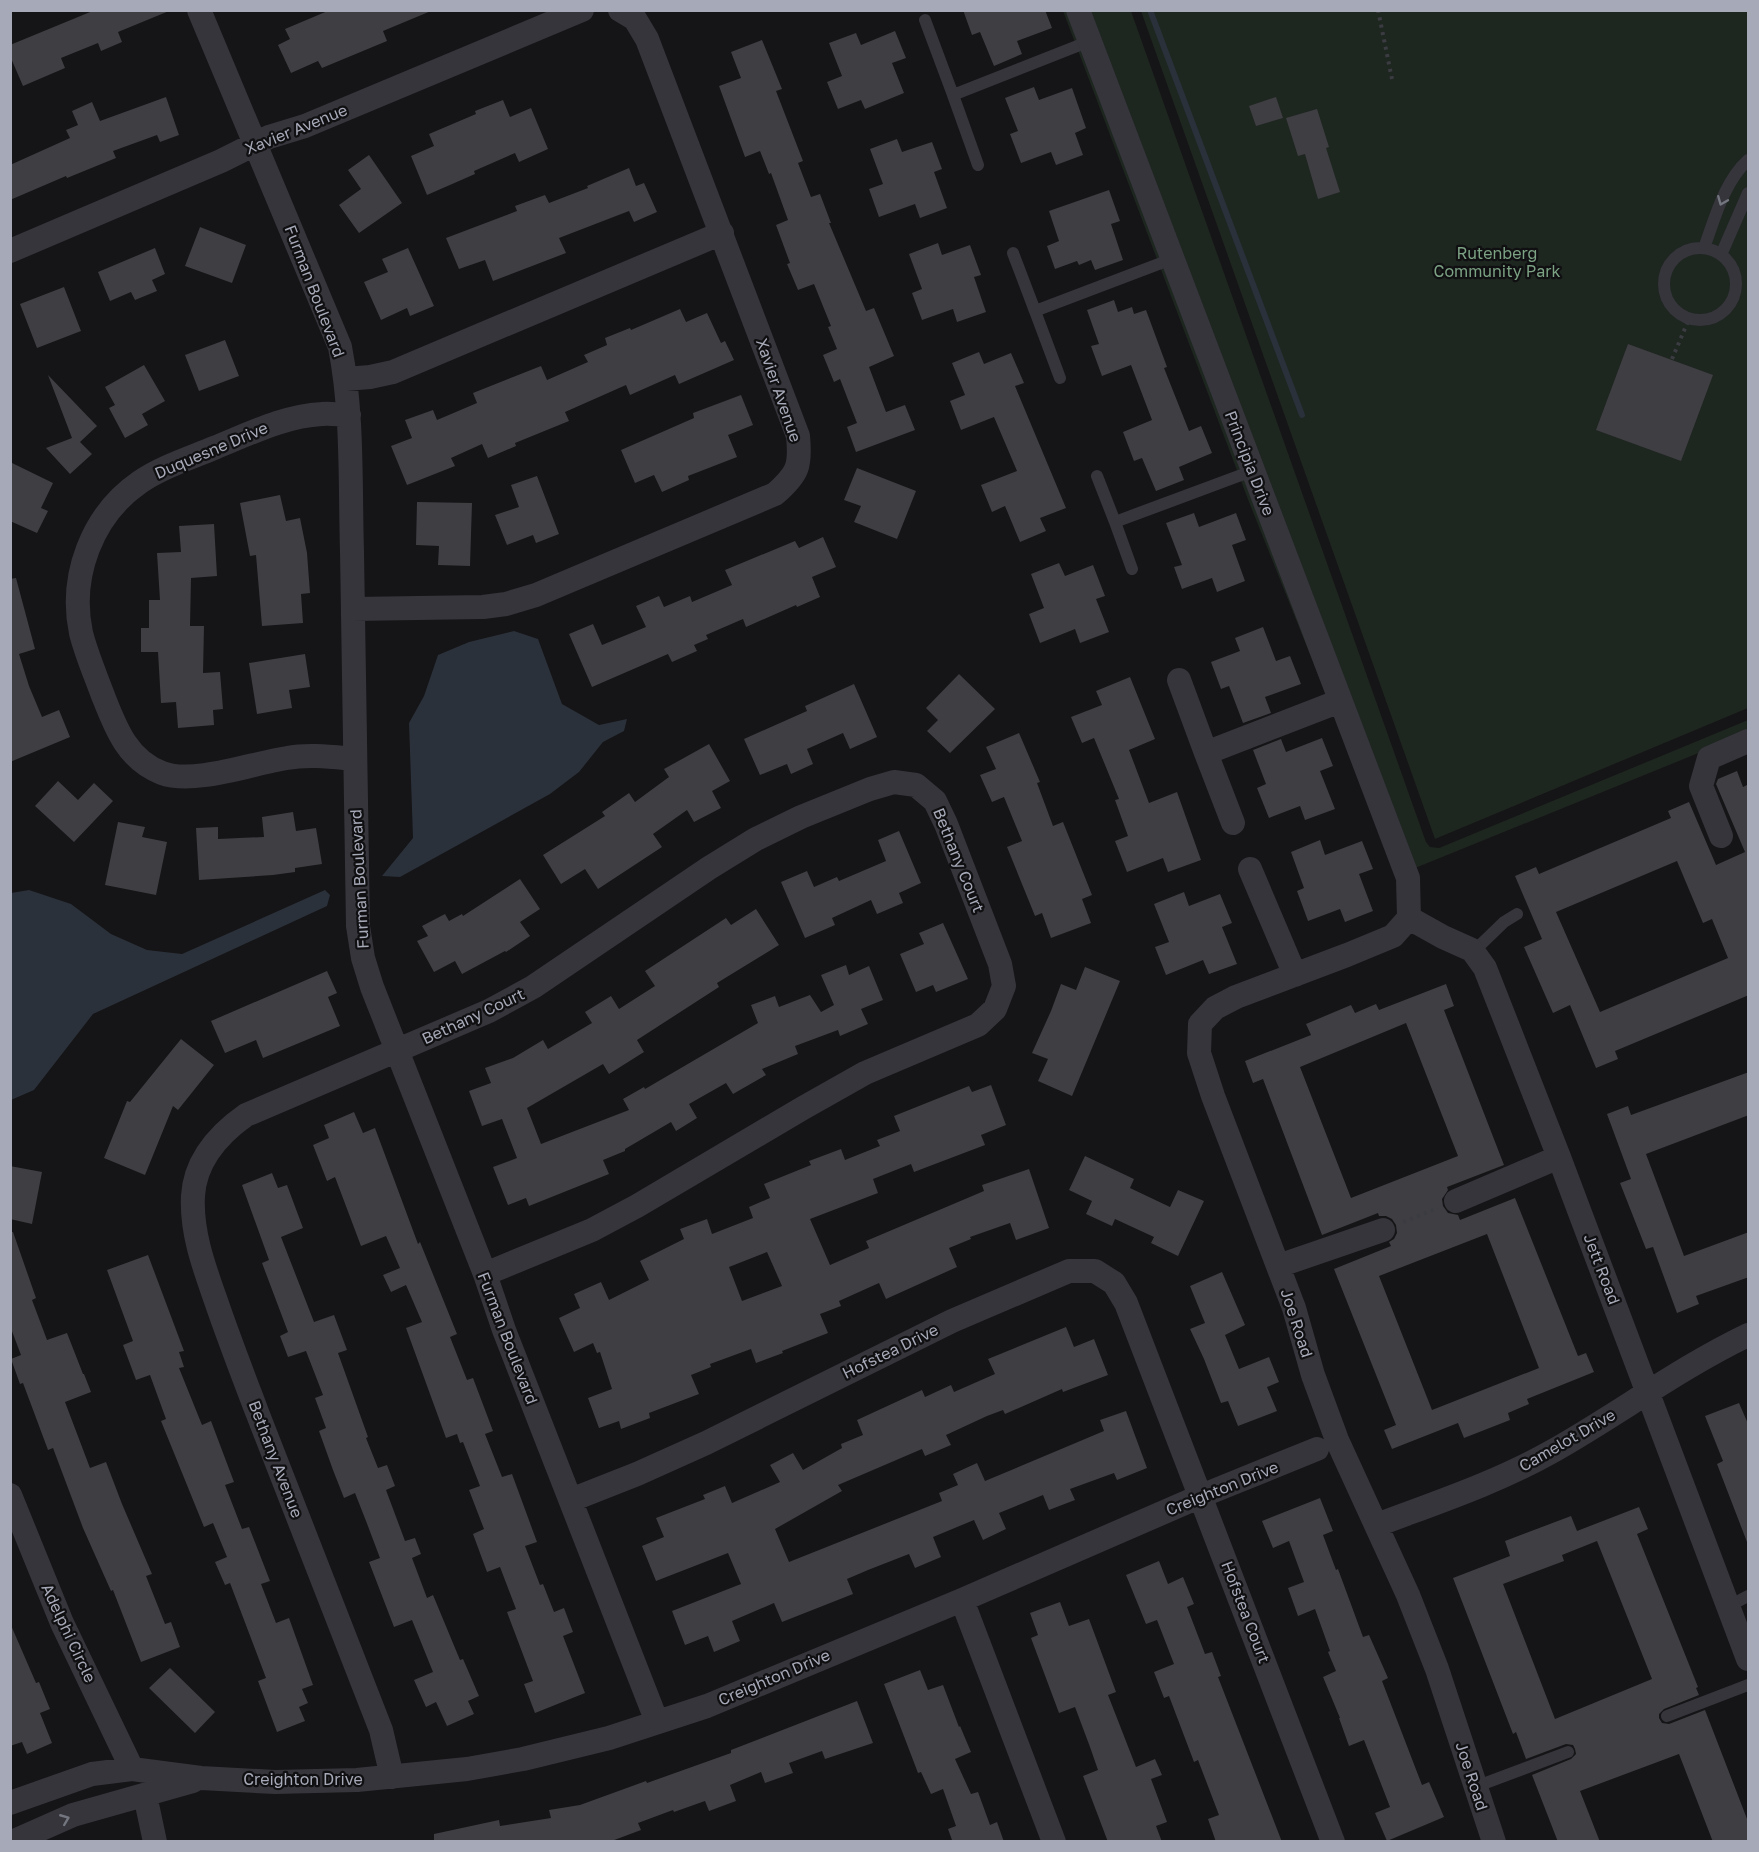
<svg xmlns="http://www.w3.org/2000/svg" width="1759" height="1852" viewBox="0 0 1759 1852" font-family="'Golos Text',sans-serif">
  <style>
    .green { fill: #1e2620 }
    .water { fill: #2a313a }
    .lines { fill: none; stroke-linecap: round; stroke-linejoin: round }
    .stream { stroke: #2a313a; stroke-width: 6 }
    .building { fill: #3f3e43; fill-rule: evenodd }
    .path { stroke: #3b3c42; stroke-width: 4; stroke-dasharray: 3 4.5; stroke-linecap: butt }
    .service { stroke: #35353b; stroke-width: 12 }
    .minor { stroke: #35353b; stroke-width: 24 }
    .oneway { stroke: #73757f }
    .labels { text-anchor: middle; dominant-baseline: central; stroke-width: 4.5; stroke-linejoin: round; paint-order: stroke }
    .street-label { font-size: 16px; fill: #a6a9b7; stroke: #100f11 }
    .park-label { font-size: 16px; fill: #7ca284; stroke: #100f11 }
  </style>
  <rect width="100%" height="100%" fill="#151416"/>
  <path class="green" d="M1063,11H1131L1426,842L1430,847L1439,848L1748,720V733L1398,875L1249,502Z
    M1141,11H1748V708L1435,839Z"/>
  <path class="water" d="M514,631L538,639L562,704L599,725L627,719L624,731L603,742L579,772L550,794L400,877L382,876L413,838L409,723L424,696L438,655L469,642Z
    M29,890L71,904L111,934L147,950L182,954L325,890L330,895L327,906L93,1014L34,1090L11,1100V893Z"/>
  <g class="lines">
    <path class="stream" d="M1150,10L1302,415"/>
  </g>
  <path class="building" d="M95,10L169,11L118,32L122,42L101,51L98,43L61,58L65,68L23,86L10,56V45Z
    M330,10H431V11L383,31L387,41L322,68L318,61L291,73L278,45L290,39L285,29Z
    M963,10H1045L1052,28L1017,41L1022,54L994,66L980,32L972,35Z
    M895,31L906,58L892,63L904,93L865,109L861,100L838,109L827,82L842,76L829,43L856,33L861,45Z
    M762,40L782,89L776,91L803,161L798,163L811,197L820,194L831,223H829L866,311L874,308L894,356L869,367L886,412L905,405L915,430L856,452L847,427L857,423L840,379L834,382L823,355L837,349L828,327L831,326L814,284L798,290L787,264L790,263L776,225L788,220L771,173L769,174L760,151L745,157L719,86L741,78L731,52Z
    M1034,87L1039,100L1072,88L1086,128L1075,133L1083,155L1056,165L1051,152L1021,163L1010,134L1018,131L1005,98Z
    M166,97L179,135L160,142L157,135L113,151L116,158L67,178L66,176L10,200V165L70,138L66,130L78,125L72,111L92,102L100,121Z
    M1276,97L1283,118L1256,126L1249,106Z
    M503,100L510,117L531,108L548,149L519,162L515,153L474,171L475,174L427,195L411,156L434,146L429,134L476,114L475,111Z
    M1317,109L1329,147L1326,148L1340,192L1318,199L1305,154L1298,156L1286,118Z
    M897,139L902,152L932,142L942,169L934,172L947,208L920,218L915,204L879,217L869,189L883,184L870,149Z
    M369,155L402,203L359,233L339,205L361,189L348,170Z
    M629,168L636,186L644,183L657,212L634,222L629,211L559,238L566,253L493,281L485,260L459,269L446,238L517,211L515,206L545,195L549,203L588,188L587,186Z
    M1109,190L1120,221L1111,224L1123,260L1095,270L1091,260L1079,265L1077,261L1055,269L1047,246L1059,241L1049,211Z
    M200,227L246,245L232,283L185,266Z
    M938,243L942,255L970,245L981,275L974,277L986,312L957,322L953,309L922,320L912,293L922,289L909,254Z
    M155,248L165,274L152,280L157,291L135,300L131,292L110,301L98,272Z
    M408,248L434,306L410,316L407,308L381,320L364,282L388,272L382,259Z
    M64,287L81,331L37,348L20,304Z
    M1114,300L1118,312L1132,307L1134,314L1146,310L1167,367L1164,368L1189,431L1201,426L1212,453L1179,467L1184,480L1156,491L1142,458L1134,461L1123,432L1152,420L1131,365L1102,376L1091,346L1099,344L1087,310Z
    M680,309L686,322L707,313L721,343L725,341L734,360L679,384L675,375L630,395L626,385L565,412L569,421L515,443L516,446L488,458L482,444L451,458L455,466L407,485L391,446L412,438L405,420L433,410L437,420L477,403L473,393L541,366L547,380L588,362L584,355L607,345L605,338L630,328L631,330Z
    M225,340L239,376L199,391L185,355Z
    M1628,344L1713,375L1681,461L1596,430Z
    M979,352L984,364L1011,353L1024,383L1015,386L1066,508L1040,518L1046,531L1020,542L1005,506L992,512L981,485L1017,471L994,417L961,430L950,401L965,395L952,363Z
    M144,365L165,401L142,414L148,425L125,438L109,408L115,405L105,387Z
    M48,375L97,426L80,442L92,454L70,474L46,448L72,438Z
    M741,395L753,425L728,435L737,457L688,476L689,480L662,492L654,475L635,483L621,450L694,418L693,413Z
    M10,462L53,483L41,508L48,511L37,533L10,521Z
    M857,468L916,491L897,539L854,522L861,506L844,500Z
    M537,476L559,534L536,543L533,535L507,545L495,515L519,507L511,485Z
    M280,495L286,521L300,518L307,553L310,593L301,594L303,623L262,626L256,555L250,556L240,503Z
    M417,502L472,503L470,566L438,565L439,546L416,545Z
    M1194,513L1199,527L1236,513L1246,540L1232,545L1245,581L1217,592L1212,578L1182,589L1174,567L1182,565L1166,523Z
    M214,524L217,576L191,578L190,626H204L203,673L220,672L223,709L213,710L214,725L178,728L176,702L161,703L158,652H141V628H149V600H160L157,553L181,552L179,526Z
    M823,537L836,567L812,577L820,597L797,607L796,605L746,627L743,619L706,635L708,639L694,645L697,651L672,662L668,654L592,687L569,634L593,624L602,645L646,627L636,606L659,596L664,607L690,596L692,602L732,585L725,570L795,541L799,548Z
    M1059,563L1065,576L1093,565L1105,596L1096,599L1109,632L1080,643L1075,629L1040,643L1029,614L1044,608L1031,574Z
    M16,578L35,649L19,654L29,686L42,717L59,710L70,737L10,762V579Z
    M1263,627L1276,661L1290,656L1301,684L1265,697L1271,713L1243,723L1229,686L1221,689L1211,662L1240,651L1235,638Z
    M305,654L310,687L289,690L292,708L257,714L249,663Z
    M959,674L995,709L950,753L927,731L938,720L926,708Z
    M1130,677L1155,739L1129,750L1149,803L1177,792L1201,860L1168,872L1163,858L1127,872L1115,841L1128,836L1115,800L1119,799L1094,738L1082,743L1071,717L1102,705L1096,691Z
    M854,684L877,737L850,749L843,733L807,749L813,764L791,774L787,764L760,775L744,739L807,711L805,706Z
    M1019,733L1040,782L1037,783L1053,826L1063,822L1092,895L1082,899L1091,923L1051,938L1042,913L1035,916L1007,847L1022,841L1004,797L992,802L980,775L996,769L986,747Z
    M1322,738L1333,766L1320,771L1335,809L1305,820L1300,806L1269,818L1257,788L1266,784L1253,750L1281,739L1286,752Z
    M709,744L730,781L712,791L721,808L694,822L687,810L653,834L662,847L598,889L585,869L561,884L543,855L605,816L602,812L629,793L635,802L669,777L664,769Z
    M1737,771L1743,787L1749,784V995L1615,1051L1618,1059L1596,1068L1570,1005L1553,1013L1524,947L1542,939L1515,876L1536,867L1539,874L1671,818L1668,811L1689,802L1716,865L1745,852L1716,784L1718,779ZM1677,861L1703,923L1712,919L1728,958L1600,1012L1556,912Z
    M58,781L78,800L94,783L113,801L74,842L35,806Z
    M293,812L296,831L316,828L322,864L295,868V872L273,875L199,880L196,828L218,827V839L264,837L262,817Z
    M118,822L145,827L142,837L167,842L156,895L105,885Z
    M899,831L921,883L899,893L903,903L877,914L871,900L832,918L835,925L805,938L781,882L807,871L814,887L837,877L839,881L886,861L878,840Z
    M1320,840L1325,855L1362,841L1373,869L1359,874L1373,911L1345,922L1340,909L1308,921L1297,891L1304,888L1291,852Z
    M520,879L540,909L520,922L530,936L506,952L505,951L462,974L455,961L434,972L417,941L428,936L422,926L445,914L449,921L462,914L463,916Z
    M1184,892L1189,906L1220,894L1232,923L1222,927L1237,964L1209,974L1203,960L1166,975L1155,947L1169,942L1154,904Z
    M756,909L779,945L717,983L719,987L637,1040L644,1052L609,1074L603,1064L527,1108L541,1144L629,1110L623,1099L644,1087L645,1089L758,1023L751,1005L775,996L779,1007L810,995L821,1012L834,1005L821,975L846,965L849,975L869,966L883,1000L861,1009L868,1024L840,1036L838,1030L795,1046L798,1054L762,1069L766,1075L733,1094L726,1083L689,1104L697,1118L676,1131L671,1122L625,1149V1151L603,1160L609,1174L529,1206L526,1198L508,1205L493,1167L517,1158L502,1119L482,1126L469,1091L491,1083L485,1068L513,1058L543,1040L548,1049L592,1023L585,1012L611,996L619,1009L655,986L645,971L726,918L731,925Z
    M943,923L968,979L936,992L933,985L916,992L900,954L924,944L919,933Z
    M1085,967L1120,981L1072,1096L1038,1081L1048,1059L1032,1053L1051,1011L1061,984L1076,990Z
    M327,971L337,993L328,997L340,1026L263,1058L256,1040L225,1053L211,1021Z
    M1446,984L1454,1006L1444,1010L1504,1165L1447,1187L1448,1190L1442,1199L1443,1206L1448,1213L1458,1215L1460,1220L1515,1198L1578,1356L1586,1353L1594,1372L1527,1399L1529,1404L1508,1413L1510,1420L1464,1438L1458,1423L1392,1449L1384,1430L1396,1425L1334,1269L1391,1246L1389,1242L1394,1239L1397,1233L1396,1225L1392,1219L1386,1216H1379L1378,1213L1322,1235L1263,1079L1253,1083L1245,1061L1311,1035L1306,1024L1351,1005L1355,1013L1376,1004L1379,1010ZM1406,1023L1458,1156L1351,1198L1300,1067ZM1487,1234L1539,1368L1432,1410L1379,1276Z
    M181,1039L214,1065L178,1110L173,1106L145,1175L104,1158L127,1101L130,1102Z
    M1749,1072V1115L1646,1154L1684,1256L1749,1232V1277L1696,1296L1699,1304L1677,1313L1653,1247L1646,1249L1620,1183L1631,1179L1607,1114L1628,1106L1631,1115Z
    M991,1085L1006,1125L981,1135L985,1145L914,1172L911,1164L873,1179L878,1193L810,1219L830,1265L869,1248L866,1241L984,1191L982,1185L1029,1169L1049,1228L1016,1240L1010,1223L970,1237L971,1239L949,1248L957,1267L886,1299L879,1283L839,1301L841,1306L820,1314L828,1333L782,1351L783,1353L756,1363L751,1349L710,1364L711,1367L691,1375L699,1394L649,1413L650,1418L621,1429L619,1421L599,1428L588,1398L612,1389L600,1352L597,1353L593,1343L574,1352L559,1318L580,1308L574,1294L601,1282L609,1300L649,1280L640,1261L684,1239L680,1229L707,1219L712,1234L753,1218L749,1207L770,1198L764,1184L811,1165L809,1161L841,1149L845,1160L880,1146L877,1140L900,1131L894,1116L969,1086L972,1092ZM767,1252L782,1286L742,1301L729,1267Z
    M354,1112L363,1133L375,1128L418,1244L420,1242L457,1334L450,1337L467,1380L473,1378L493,1431L485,1434L502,1477L512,1474L537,1542L525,1546L540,1585L543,1584L554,1612L564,1608L573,1632L563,1636L585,1693L535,1713L524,1684L533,1681L507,1612L516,1609L500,1567L487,1572L473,1534L484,1529L469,1490L480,1486L463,1442L460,1443L457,1434L446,1438L406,1328L422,1322L406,1285L391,1292L383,1275L400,1268L386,1236L361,1246L335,1177L327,1181L313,1145L329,1138L324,1125Z
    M1085,1156L1134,1179L1130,1188L1170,1207L1178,1190L1204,1201L1178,1256L1151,1243L1154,1237L1115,1219L1112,1226L1086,1214L1092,1201L1069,1190Z
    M10,1166L42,1172L32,1224L10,1219Z
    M272,1173L278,1188L287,1185L303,1228L281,1237L314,1322L334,1315L347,1350L338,1353L368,1437L366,1438L378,1468L387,1465L395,1486L386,1490L405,1541L415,1538L421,1554L412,1558L427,1598L433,1595L460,1660L463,1659L479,1696L468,1701L474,1714L447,1726L436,1702L426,1707L414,1680L433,1672L412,1620L394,1627L369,1562L380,1558L366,1521L355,1493L344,1498L333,1470L319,1431L326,1428L315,1398L323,1395L306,1351L288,1357L280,1336L288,1332L262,1263L269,1260L242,1185Z
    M10,1232H13L36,1298L32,1300L47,1340L67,1333L83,1374H84L91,1392L65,1402L90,1468L106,1462L122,1504L152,1574L146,1576L165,1624L171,1622L180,1647L141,1662L113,1590L111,1591L83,1528L53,1448L48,1450L23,1383L20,1384L11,1359L21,1355L10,1326Z
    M148,1255L184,1351L179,1352L184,1367L179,1368L202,1425L211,1421L234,1482L225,1485L242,1529L249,1527L270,1581L261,1584L276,1623L289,1618L313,1685L302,1689L308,1703L299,1707L305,1721L277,1732L258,1681L266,1678L230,1583L225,1585L215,1562L227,1557L213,1523L204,1527L161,1421L166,1419L150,1375L136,1380L123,1345L133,1341L107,1270Z
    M1222,1272L1245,1325L1225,1335L1239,1369L1269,1357L1279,1382L1267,1387L1277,1411L1238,1426L1228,1401L1221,1403L1204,1359L1190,1329L1205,1323L1190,1286Z
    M1066,1327L1074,1347L1094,1339L1108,1375L1063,1392L1062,1389L1005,1414L1003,1410L987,1416L946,1435L951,1445L925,1456L922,1449L838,1485L842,1491L775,1529L789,1562L942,1501L939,1493L958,1485L953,1474L977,1463L985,1481L1104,1431L1100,1420L1126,1411L1147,1468L1117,1480L1114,1473L1070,1489L1075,1500L1049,1510L1043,1495L999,1513L1006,1529L983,1540L974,1520L933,1537L941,1557L915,1568L909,1554L868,1570L847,1579L853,1594L782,1622L774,1603L732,1621L740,1641L714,1652L708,1636L685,1645L672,1611L741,1584L728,1553L656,1581L642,1546L664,1537L656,1518L705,1499L703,1495L725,1486L732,1503L780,1482L770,1465L793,1453L803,1470L842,1448L841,1444L863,1435L857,1420L922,1390L925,1397L951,1385L954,1392L995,1374L988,1359Z
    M1739,1403L1749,1426V1541L1747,1542L1717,1464L1723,1461L1705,1416Z
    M1320,1498L1333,1531L1323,1535L1336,1570L1338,1569L1363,1637L1369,1635L1388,1678L1382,1681L1422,1785L1429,1782L1444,1817L1387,1841L1375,1813L1390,1807L1364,1740L1349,1746L1339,1718H1340L1323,1677L1336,1671L1328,1652L1330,1651L1315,1609L1298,1616L1288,1588L1304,1582L1289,1541L1273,1548L1262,1521Z
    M1639,1507L1648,1529L1637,1534L1698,1687L1696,1688L1699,1695L1664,1709L1659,1714V1718L1662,1723L1669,1724L1705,1710L1749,1824V1842H1713L1679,1754L1580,1791L1600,1842H1558L1532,1775L1571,1759L1576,1754L1575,1749L1573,1745L1566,1744L1526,1759L1516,1732L1513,1734L1453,1578L1510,1556L1505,1541L1571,1516L1577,1531ZM1597,1541L1652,1679L1555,1719L1503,1584L1564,1561L1562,1555Z
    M1159,1561L1168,1584L1183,1577L1194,1604L1187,1607L1205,1654L1212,1652L1221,1676L1218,1677L1282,1842H1216L1208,1819L1219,1815L1198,1760L1194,1762L1169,1696L1164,1698L1154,1672L1174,1664L1157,1620L1146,1624L1126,1575Z
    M1060,1602L1069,1626L1089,1619L1116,1692L1108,1695L1136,1767L1155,1759L1162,1775L1151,1779L1167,1822L1156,1826L1162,1842H1108L1083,1776L1098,1770L1090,1747L1075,1707L1059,1713L1031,1638L1038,1635L1030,1613Z
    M10,1623L36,1683L39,1682L50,1709L40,1713L52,1743L27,1754L22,1742L10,1746Z
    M170,1668L215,1712L195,1733L149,1688Z
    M920,1670L928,1690L943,1685L959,1727L960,1726L971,1752L955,1759L971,1794L978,1792L990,1825L997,1822L1004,1842H950L952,1840L948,1829L956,1826L943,1789L931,1794L921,1772L918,1773L884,1684Z
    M857,1701L873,1743L825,1759L822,1751L789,1763L793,1773L765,1783L761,1772L730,1785L736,1801L709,1811L705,1801L674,1812L673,1810L638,1823L641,1830L609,1842H434V1834L499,1820L500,1826L551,1818L549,1810L580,1805L646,1781L647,1783L731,1753V1750Z"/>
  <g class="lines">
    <path class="path" d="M1378,10L1392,79
      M1672,359L1689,319
      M1403,1222L1438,1208"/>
    <path class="service" d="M925,20L953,95
      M978,165L953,95L1090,41
      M1664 284a36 36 0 1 1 72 0a36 36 0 1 1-72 0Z
      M1704,248C1715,218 1724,182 1748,160
      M1013,253L1035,311
      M1721,255L1748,193
      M1060,378L1035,311L1172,259
      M1097,476L1115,522
      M1132,569L1115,522L1252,471
      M1473,952L1504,922L1517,914
      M1729,1606L1748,1596
      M1667,1716L1748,1685
      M1475,1787L1568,1752"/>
    <path class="minor" d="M199,10L340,347C353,414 350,484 352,552C355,677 355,802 358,926L363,958L372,987L485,1274L504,1330L657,1722
      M1078,10L1408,878L1409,918
      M10,251L221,161L269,137L305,126L582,10
      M346,379L370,377L393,372L722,233
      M349,415C340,415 330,413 322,414C284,416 249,434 214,448C190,458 162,467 140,482C92,515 69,576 81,633C86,653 95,674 102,693C115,726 126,759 162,773C194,785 253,763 287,758C309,754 332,757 355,759
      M353,609L483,607L506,604L536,595L775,494C798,474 801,466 798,436L647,39L635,19L620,10
      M1179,680L1206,753
      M1233,823L1206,753L1340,701
      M1721,836L1701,786L1709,758L1748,741
      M1250,869L1295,975
      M1409,918L1393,936L1347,955L1236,997L1215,1008L1200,1024L1199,1053L1213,1096L1294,1308L1313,1375L1337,1440L1408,1595L1437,1669L1494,1842
      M1409,918L1443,937L1472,950L1485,968L1559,1157L1748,1659
      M1456,1201L1559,1157
      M1278,1266L1383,1230
      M10,1495L62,1623L132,1769
      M571,1500L637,1474L706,1443L952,1321L1069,1271H1095L1114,1283L1126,1303L1333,1842
      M1377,1525C1435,1503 1496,1483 1551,1452C1617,1415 1679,1368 1748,1335
      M962,1600L1054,1842
      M392,1777L381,1730C340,1624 298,1518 257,1412C243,1375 229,1339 216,1301C204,1267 191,1232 193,1196C195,1161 219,1134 246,1115L489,1011L533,987L709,868L756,839L801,817L870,789L894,782L916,785L935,801L946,824L1000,964L1004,986L995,1009L978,1025L865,1073L803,1108L637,1206L592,1230L485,1274
      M145,1795L155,1842
      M10,1803L92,1774L132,1769L201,1778L275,1782L357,1780L467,1769L523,1759L609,1738L707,1706L962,1600L1201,1496L1317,1449
      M12,1842L73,1815L193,1781"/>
  </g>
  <defs><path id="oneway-chevron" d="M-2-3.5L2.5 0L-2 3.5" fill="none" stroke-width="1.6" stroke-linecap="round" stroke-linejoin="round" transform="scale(1.5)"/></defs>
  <g class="oneway">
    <use href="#oneway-chevron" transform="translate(1722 201) rotate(112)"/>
    <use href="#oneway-chevron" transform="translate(65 1819) rotate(-22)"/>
  </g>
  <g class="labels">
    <g class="street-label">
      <text transform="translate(296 129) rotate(-22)">Xavier Avenue</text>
      <text transform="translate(315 291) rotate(69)">Furman Boulevard</text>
      <text transform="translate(779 390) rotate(71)">Xavier Avenue</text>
      <text transform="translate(211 450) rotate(-23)">Duquesne Drive</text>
      <text transform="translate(1250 463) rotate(69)">Principia Drive</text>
      <text transform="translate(959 860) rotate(68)">Bethany Court</text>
      <text transform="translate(359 879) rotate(-93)">Furman Boulevard</text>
      <text transform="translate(473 1016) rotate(-25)">Bethany Court</text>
      <text transform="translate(1602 1269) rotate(69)">Jett Road</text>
      <text transform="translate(1297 1323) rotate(72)">Joe Road</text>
      <text transform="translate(508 1338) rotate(69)">Furman Boulevard</text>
      <text transform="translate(890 1351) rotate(-26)">Hofstea Drive</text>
      <text transform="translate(1567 1440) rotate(-30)">Camelot Drive</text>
      <text transform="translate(276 1459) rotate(69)">Bethany Avenue</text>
      <text transform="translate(1222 1488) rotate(-22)">Creighton Drive</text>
      <text transform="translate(1246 1612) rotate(69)">Hofstea Court</text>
      <text transform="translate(69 1633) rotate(65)">Adelphi Circle</text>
      <text transform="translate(774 1677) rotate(-23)">Creighton Drive</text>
      <text transform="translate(1472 1776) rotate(72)">Joe Road</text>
      <text x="303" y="1779">Creighton Drive</text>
    </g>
    <g class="park-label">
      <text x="1497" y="253">Rutenberg<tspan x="1497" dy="18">Community Park</tspan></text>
    </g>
  </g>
  <rect width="1759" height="1852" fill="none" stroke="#a6a9b7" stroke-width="24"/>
</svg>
